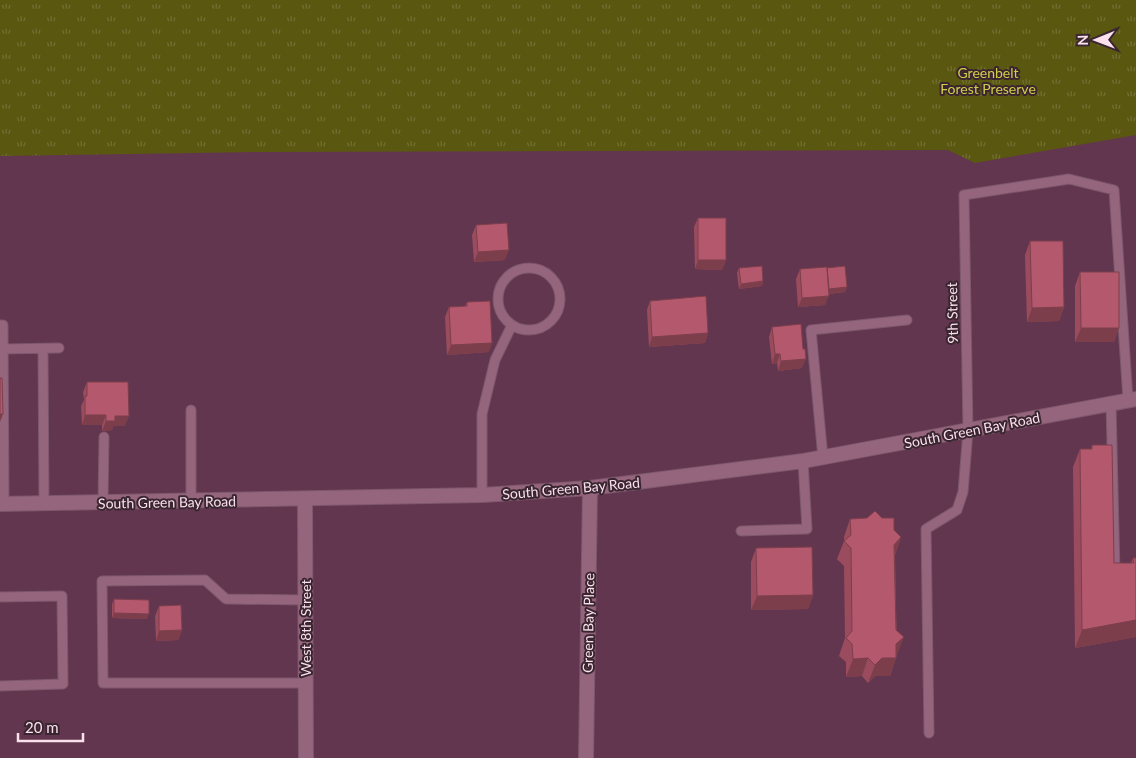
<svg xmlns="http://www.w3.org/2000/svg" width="1136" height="758" viewBox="0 0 1136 758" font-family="Lato,sans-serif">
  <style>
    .park { fill: url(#park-tufts) }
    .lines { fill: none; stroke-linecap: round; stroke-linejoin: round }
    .service-casing { stroke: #7c576b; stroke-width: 11 }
    .minor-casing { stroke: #7c576b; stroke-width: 16 }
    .secondary-casing { stroke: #7c576b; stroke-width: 16 }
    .service { stroke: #95657e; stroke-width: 9 }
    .minor { stroke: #95657e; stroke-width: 14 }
    .secondary { stroke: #95657e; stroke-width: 14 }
    .wall { fill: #9a4c5e }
    .shaded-wall { fill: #7d3e4c }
    .building { fill: #b3586d; stroke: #7d3e4c }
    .labels { text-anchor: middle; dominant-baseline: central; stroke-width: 4; stroke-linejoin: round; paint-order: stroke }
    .park-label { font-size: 14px; fill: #d3cd49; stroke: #3a2630 }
    .street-label { font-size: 14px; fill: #fbe0ed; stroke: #3a2630 }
  </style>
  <defs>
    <pattern id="park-tufts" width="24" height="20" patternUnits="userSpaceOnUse" patternTransform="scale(1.25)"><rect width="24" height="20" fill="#5a5710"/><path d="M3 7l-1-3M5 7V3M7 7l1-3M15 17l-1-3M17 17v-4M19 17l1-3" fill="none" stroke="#736f33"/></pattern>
  </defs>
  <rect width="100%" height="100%" fill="#62364e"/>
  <path class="park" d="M0,0H1136V135L975,163L948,150L262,152L0,156Z"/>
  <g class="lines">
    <defs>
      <path id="service" d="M498 299a31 31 0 1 1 62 0a31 31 0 1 1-62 0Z
        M0,325H3L4,504
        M3,349L59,348
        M43,349L44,504
        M1111,403L1115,574
        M191,410V501
        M823,458L811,330L907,320
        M482,495V414L495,360L512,325
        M103,503L104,437
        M741,531L807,529L803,461
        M0,597L62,596L63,684L0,686
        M305,600L226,599L205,580L102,581L103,683H305
        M929,733L926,529L957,510L963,492L968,431L964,195L1069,179L1114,190L1128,400"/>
      <path id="minor" d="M305,499L306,758
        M586,758L590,488"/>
      <path id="secondary" d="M0,504L482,495L590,488L803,461L1136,399"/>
    </defs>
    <use href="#service" class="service-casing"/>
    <use href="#minor" class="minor-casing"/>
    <use href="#secondary" class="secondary-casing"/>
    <use href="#service" class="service"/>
    <use href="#minor" class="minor"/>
    <use href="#secondary" class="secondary"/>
  </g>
  <path class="wall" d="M698,218L726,260L722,270L695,269L694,227Z
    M476,225L505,260L474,262L472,235Z
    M1030,241L1064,307L1059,321L1027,322L1025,255Z
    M739,268L763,281L762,286L739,289L737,273Z
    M800,269H827L847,287L845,292L829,294L825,305L798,307L796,279Z
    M1080,272L1119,328L1114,342H1075V286Z
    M650,301L708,333L705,343L649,347L647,310Z
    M467,302L489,352L447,355L445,317L449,307L465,306Z
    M772,327L802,368L778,371L777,363L772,364L769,337Z
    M87,382L125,426H113L112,430L102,431V425H82L81,406L84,400L83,392Z
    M1092,445L1114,563H1131L1133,558H1136V637L1075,648L1073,467L1080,449H1091Z
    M850,519L894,530L901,537L895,555L897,655L890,676H875L868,683L862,676L846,677V662L839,656L845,638L844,566L837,559L844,541V537Z
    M756,548L813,595L808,609L751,610V562Z
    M114,599L147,619L112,618V604Z
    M159,606L182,630L178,640L156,641L155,616Z"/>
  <path class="shaded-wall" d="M509,250L505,260L474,262L478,252Z
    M698,260H726L722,270L695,269Z
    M763,281L762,286L739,289L741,284Z
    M847,287L845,292L828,294L829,289Z
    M829,296L825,305L798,307L802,298Z
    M1064,307L1059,321L1027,322L1032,308Z
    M1081,328H1119L1114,342H1075Z
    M708,333L705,343L649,347L652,337Z
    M492,343L489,352L447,355L451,345Z
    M775,354H780L777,363L772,364Z
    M806,359L802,368L778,371L781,361Z
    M0,414H3L0,422Z
    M85,415H106L102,425H82Z
    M115,416H129L125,426H113L112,430L102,431L106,421Z
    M901,537L895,555L894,545Z
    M813,595L808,609L751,610L757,596Z
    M114,613L149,614L147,619L112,618Z
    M1136,620V637L1075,648L1082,630Z
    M182,630L178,640L156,641L159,631Z
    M904,637L897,655L895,658H896L890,676H875L868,683L875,665Z
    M868,658L862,676L846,677L853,659Z"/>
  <path class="building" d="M698,218H726V260H698Z
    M507,223L509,250L478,252L476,225Z
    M1030,241H1063L1064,307L1032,308Z
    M762,266L763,281L741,284L739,268Z
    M845,266L847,287L829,289L827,268Z
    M827,267L829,296L802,298L800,269Z
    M1080,272H1119V328H1081Z
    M706,296L708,333L652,337L650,301Z
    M490,301L492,343L451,345L449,307L467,306V302Z
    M801,324L803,349H805L806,359L781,361L780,354H775L772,327Z
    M0,378H2L3,414H0Z
    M87,382H128L129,416H115V421H106V415H85V396H87Z
    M1092,445H1112L1114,563H1134L1133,558H1136V620L1082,630L1080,449H1092Z
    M875,511L882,518H894V530L901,537L894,545L896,630L904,637L896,644V658H882L875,665L868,658L853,659L852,644L846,638L852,631L851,548L844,541L851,535L850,519L867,518Z
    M812,547L813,595L757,596L756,548Z
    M114,599L149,600V614L114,613Z
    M181,605L182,630L159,631V606Z"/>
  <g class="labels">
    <g class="park-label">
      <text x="988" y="72">Greenbelt<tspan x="988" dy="16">Forest Preserve</tspan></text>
    </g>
    <g class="street-label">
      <text transform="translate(952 313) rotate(-91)">9th Street</text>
      <text transform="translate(972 430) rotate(-11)">South Green Bay Road</text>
      <text transform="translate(571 488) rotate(-5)">South Green Bay Road</text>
      <text transform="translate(167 502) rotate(-1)">South Green Bay Road</text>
      <text transform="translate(588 623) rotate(-89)">Green Bay Place</text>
      <text transform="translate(305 628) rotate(-90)">West 8th Street</text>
    </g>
  </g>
  <g transform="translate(1096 40) rotate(269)" stroke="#3a2630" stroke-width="4" paint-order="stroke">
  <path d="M0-4L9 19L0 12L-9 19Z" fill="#fbe0ed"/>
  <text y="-8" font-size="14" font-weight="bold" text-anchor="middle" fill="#fbe0ed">N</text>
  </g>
  <path d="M18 733v8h65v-8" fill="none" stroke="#fbe0ed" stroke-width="2.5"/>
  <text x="25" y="733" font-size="15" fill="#fbe0ed" stroke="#3a2630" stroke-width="4" paint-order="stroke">20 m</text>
</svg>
